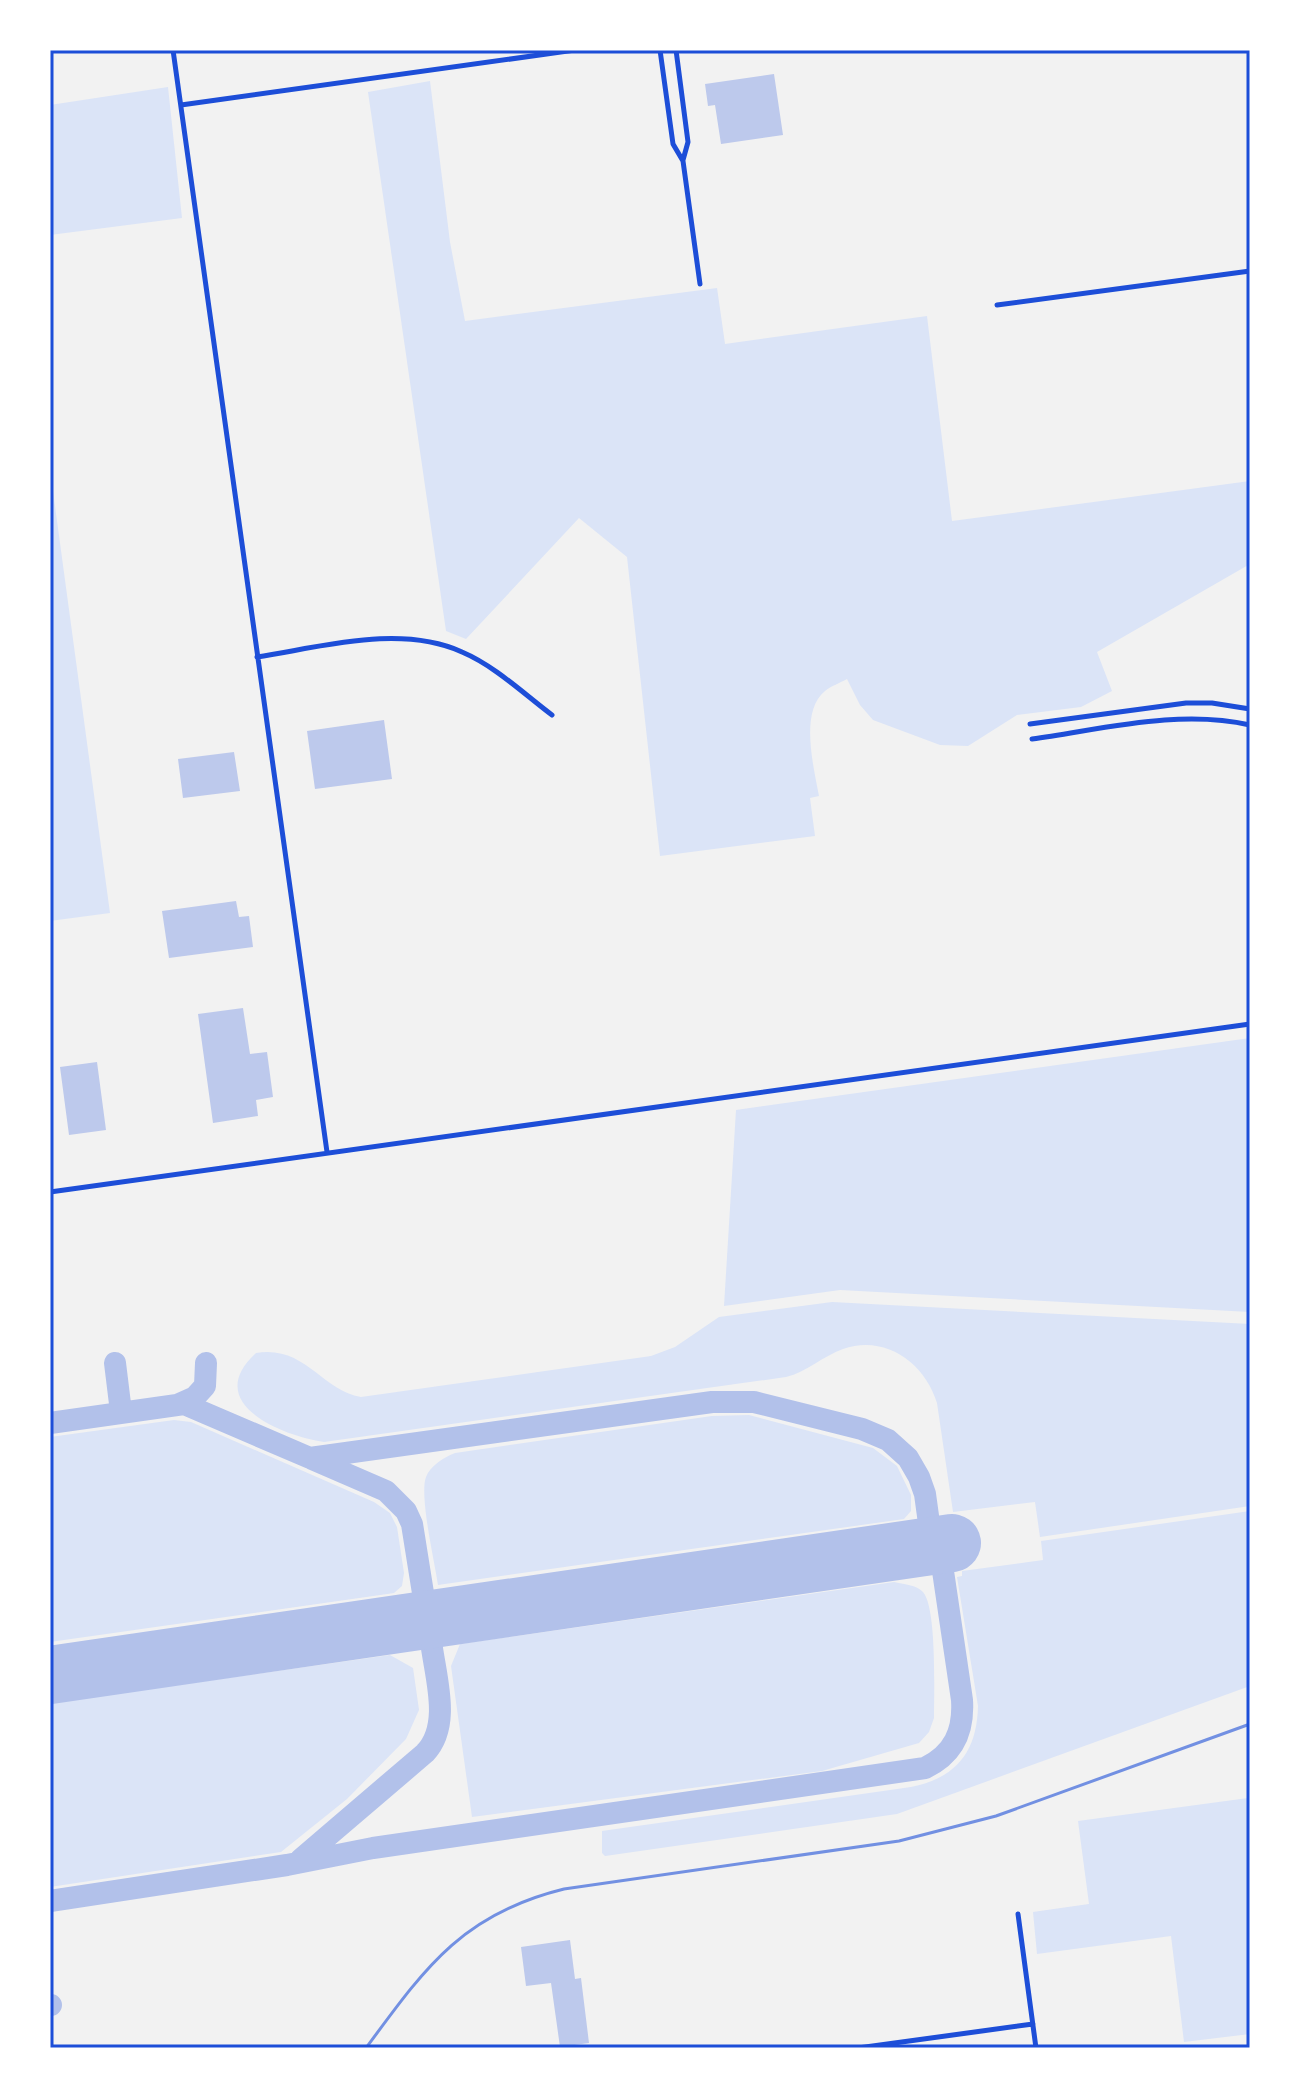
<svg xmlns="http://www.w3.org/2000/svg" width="1300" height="2098" viewBox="0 0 1300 2098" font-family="Poppins,sans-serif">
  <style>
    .green { fill: #dbe4f7 }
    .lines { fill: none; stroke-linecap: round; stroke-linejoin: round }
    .taxiway { stroke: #b2c1ea; stroke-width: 22 }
    .runway { stroke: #b2c1ea; stroke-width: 58 }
    .building { fill: #bdc9ec }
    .minor { stroke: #1d4ed8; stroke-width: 5 }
    .rail { stroke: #7290e2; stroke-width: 3 }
    .neatline { fill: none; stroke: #1d4ed8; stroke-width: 3 }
  </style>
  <rect width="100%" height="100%" fill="#f2f2f2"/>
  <path class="green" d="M430,81L450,242L465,321L717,288L725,344L927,316L952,521L1250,481V564L1097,652L1112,691L1081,707L1017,715L968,746L940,745L873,720L860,705L847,679C840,683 831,686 825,691C799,712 814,768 819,796L810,798L815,836L660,856L627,557L579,518L466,639L446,631L368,92Z
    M168,87L182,218L50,235V105Z
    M50,469L110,913L50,921Z
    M1250,1038V1312L840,1290L724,1306L736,1110Z
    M832,1302L1250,1324V1506L1040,1537L1035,1502L953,1512L937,1403C925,1363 885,1334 843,1349C823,1356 807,1372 786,1377L324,1442C282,1436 201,1403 256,1353C305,1345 321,1390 361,1397L651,1356L675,1347L719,1317Z
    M749,1415L873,1448L897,1466L911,1495V1511L904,1519L438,1585C435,1563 419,1496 426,1477C430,1466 444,1457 455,1453L712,1416Z
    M174,1420L191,1422L374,1502L390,1513L397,1527L404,1573L402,1586L394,1593L50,1642V1437Z
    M1250,1511V1686L897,1814L605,1856L602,1853V1831L911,1787C956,1778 977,1752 978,1706L957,1577L962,1576V1571L1043,1560L1041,1541Z
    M894,1582C903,1584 917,1585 923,1592C937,1608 934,1693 934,1718L929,1732L919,1743L822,1771L472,1817L451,1666L460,1644Z
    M390,1655L413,1668L419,1710L406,1739L347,1799L281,1852L50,1887V1703Z
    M1248,1798L1250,2034L1184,2042L1171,1936L1037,1954L1033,1912L1089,1904L1078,1821Z"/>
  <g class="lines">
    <path class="taxiway" d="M115,1363L121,1412
      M177,1405L195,1397L205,1386L206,1363
      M50,1423L184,1404L310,1458L712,1402H754L862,1429L888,1440L908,1458L919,1477L925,1494L932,1545
      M312,1459L386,1491L406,1511L412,1524L423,1593L421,1604L415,1612L393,1626
      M301,1859L425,1753C452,1725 435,1676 431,1641L419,1631L393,1626
      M50,1901L287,1865L373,1848L925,1768C954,1754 964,1731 962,1700L939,1544
      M50,2005H51"/>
    <path class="runway" d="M50,1675L952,1543"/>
  </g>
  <path class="building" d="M774,74L783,135L721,144L715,105L708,106L705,84Z
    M384,720L392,779L315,789L307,731Z
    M234,752L240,791L183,798L178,759Z
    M236,901L239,917L249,916L253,947L169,958L162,911Z
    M243,1008L250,1054L267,1052L273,1097L256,1100L258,1116L213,1123L198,1014Z
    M97,1062L106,1130L69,1135L60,1067Z
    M570,1940L575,1979L581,1978L589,2043L560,2047L551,1983L526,1986L521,1947Z"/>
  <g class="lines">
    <path class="minor" d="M173,50L327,1152
      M660,50L673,144L683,161L700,284
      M676,50L688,142L683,160
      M181,105L575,50
      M997,305L1250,271
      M257,657C322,647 400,624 462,652C495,666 524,694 552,715
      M1030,724L1186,703H1212L1250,709
      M1032,739C1104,729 1179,709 1250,725
      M50,1192L1250,1024
      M1018,1914L1036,2048
      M858,2048L1033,2024"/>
    <path class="rail" d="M366,2048C425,1968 462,1914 564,1889L899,1841L996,1816L1250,1724"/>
  </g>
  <rect width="1300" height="2098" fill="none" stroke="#ffffff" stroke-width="104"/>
  <rect x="52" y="52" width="1196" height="1994" class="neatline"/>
</svg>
